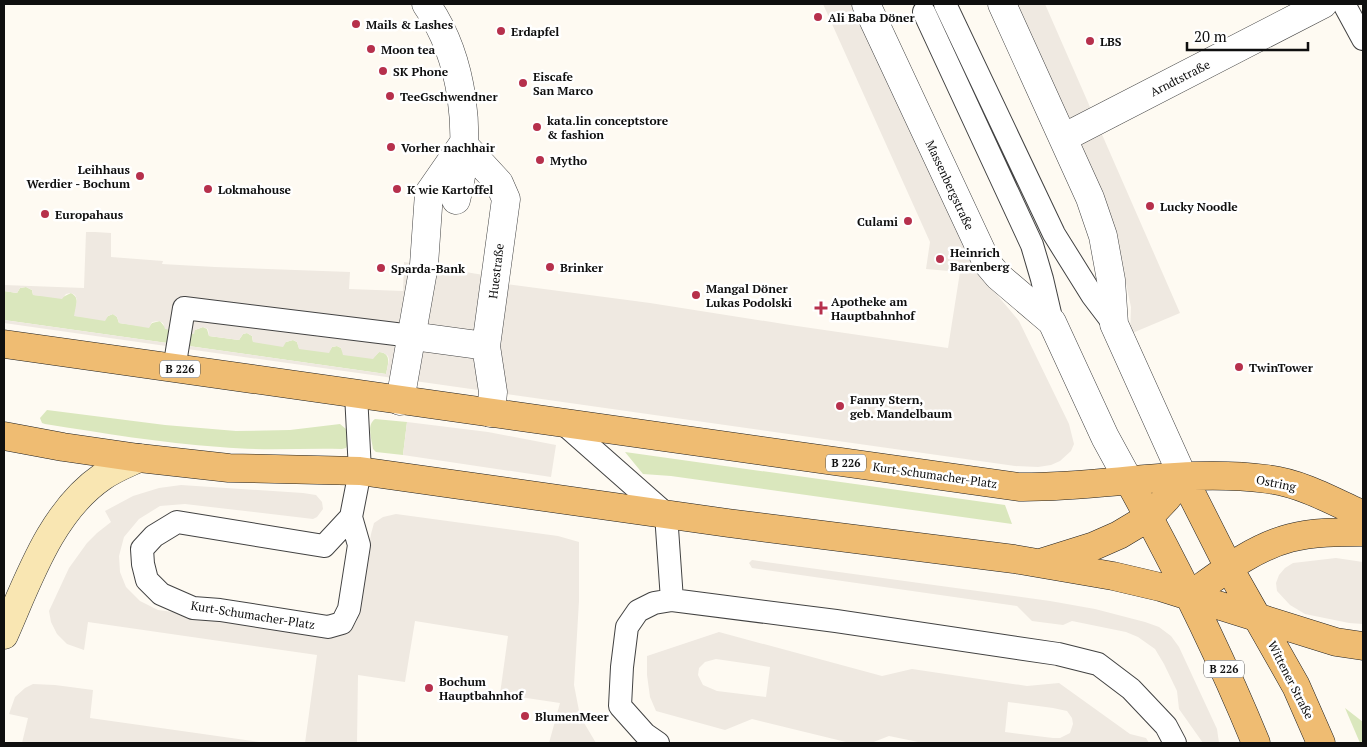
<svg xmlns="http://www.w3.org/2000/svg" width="1367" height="747" viewBox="0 0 1367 747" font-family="'PT Serif',serif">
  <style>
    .green { fill: #dae7bd }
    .plaza { fill: #efe9e1; fill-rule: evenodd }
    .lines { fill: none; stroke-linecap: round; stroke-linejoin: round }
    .service-casing { stroke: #424242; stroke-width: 24 }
    .pedestrian-casing { stroke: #424242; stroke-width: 29 }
    .minor-casing { stroke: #424242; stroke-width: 29 }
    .secondary-casing { stroke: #313131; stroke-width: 29 }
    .primary-casing { stroke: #202020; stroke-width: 29 }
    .service { stroke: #fff; stroke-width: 22 }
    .pedestrian { stroke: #fff; stroke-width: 28 }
    .minor { stroke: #fff; stroke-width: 28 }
    .secondary { stroke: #f9e6b2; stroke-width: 28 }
    .primary { stroke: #efbc72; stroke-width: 28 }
    .poi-dot { fill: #b6304c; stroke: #fff; stroke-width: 2 }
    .labels { text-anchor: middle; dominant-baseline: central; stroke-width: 5; stroke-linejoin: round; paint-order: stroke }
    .shield { fill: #fff; stroke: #575757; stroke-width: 1 }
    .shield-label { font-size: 11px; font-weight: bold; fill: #0f0f0f }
    .poi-label { font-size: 12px; font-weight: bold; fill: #0f0f0f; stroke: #fff; text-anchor: start }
    .street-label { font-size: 12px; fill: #0f0f0f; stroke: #fff }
  </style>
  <rect width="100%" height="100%" fill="#fefaf2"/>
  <path class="green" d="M26,287L32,290L33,295L63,297L71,293C81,298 75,308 75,316L106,318L108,316L113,314L117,317L119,323L149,327L152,323L160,321L164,326L195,330L203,327L207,329L209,336L239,340L243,334L247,333L252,336L253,342H286L293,340L297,342L299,348L330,350L332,347L337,346L341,348L343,352L375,356L379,352C392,353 388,364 386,374L4,320V291L17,293L20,288Z
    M47,410L165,425L236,431L290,430L340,424L346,429L348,444L346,448L342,449C301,448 260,451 220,447C161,443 103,433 45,424L42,423L40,418Z
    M375,419L407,422L403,455L376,452L373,449C372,440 366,425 375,419Z
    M625,452L1005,505L1012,524L671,476L643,474Z
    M1345,708L1363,722V743H1360Z"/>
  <path class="plaza" d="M823,4H852L981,276L1019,321L1069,424L1074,444L1071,451L1060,461L1051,465L1038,467L1015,466L4,323V320L386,374L389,360L388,356L384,353L379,352L373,359L343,355L341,348L337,346L332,347L329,353L299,349L297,342L293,340L286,342L283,347L253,342L252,336L247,333L243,334L239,340L209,336L208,329L203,327L195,330L194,334L165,329L163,323L159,321L152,322L149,328L119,323L117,317L113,314L108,316L105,321L74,316L77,300L75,295L71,293L66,294L62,299L33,295L32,290L26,287L20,288L17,293L4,291V285L84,288L86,232H95L111,233V257L163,261L162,264L215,267L350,272L349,289L403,291L404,262L496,277L507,284L650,303L790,325L948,348L960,272L926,269L930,242Z
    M1010,4H1045L1180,313L1130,334L1131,307L1116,236Z
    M407,422L488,432L556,445L551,477L403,455Z
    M181,485L303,493L316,495L322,502L323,509L317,517L313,519L185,504L160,506L139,519L124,537L119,556L120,572L126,587L140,601L158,610L330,633H344L352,629L357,621L371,534L374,523L383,517L396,514L558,536L579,542V601L574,685L580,716L596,743H549L560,703L500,694L508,636L415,621L405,682L358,675L357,743H305L317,655L88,622L84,650L67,644L57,634L51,622L49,611L69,568L87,543L97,533L111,522L105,511L133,496L159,488Z
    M1336,558L1363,562V624L1349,623L1305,614L1290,605L1277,591L1276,583L1279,575L1285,568L1293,563Z
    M752,560L1050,601L1095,609L1145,622L1159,627L1171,636L1179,647L1217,729L1219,743H1203L1179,709L1177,691L1164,664L1155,649L1138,637L1126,632L1072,621L1063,625L1032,621L1017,606L752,568L749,563Z
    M719,632L882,676L912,669L1027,686L1059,683L1130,734L1146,738L1149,743H923L889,736L871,743H850L752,719L725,730L656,711L650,697L647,675V656ZM716,659L770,667L766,697L717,691L703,685L698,675L699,668L705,662ZM1008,702L1053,708L1067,711L1072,718L1073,724L1070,733L1060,738H1053L1005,732Z
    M33,684L55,685L93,690L90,718L266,743H22L28,718L9,714L15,697L25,688Z"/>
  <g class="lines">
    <defs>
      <path id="service" d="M945,4L1054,234L1092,295L1114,324
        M1344,4L1363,39
        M924,12L1032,245L1042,279L1052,322
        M174,369L184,308L412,336
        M564,424L666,514L672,600
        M351,517L324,546L177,522L154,536L142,549L143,564L147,580L161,594L193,608L220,610L328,627L342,623L349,609L359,545L351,517L360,471L356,394
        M658,743L645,734L620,706L622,667L627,627L638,611L654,603L672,600L836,621L1058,654L1098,664L1131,689L1166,726L1175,743"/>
      <path id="pedestrian" d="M426,4C464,58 473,137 456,200
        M412,336L486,346
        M400,401L424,265L429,193L463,144L499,183L506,199L486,346L493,392L491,413"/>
      <path id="minor" d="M866,4L987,263L998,276L1052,322L1105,437L1129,481
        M1002,4L1090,198L1103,236L1111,280L1114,324L1183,477
        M1063,138L1323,4"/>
      <path id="secondary" d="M4,635C28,581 51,512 102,477C113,469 126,464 139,458"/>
      <path id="primary" d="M4,344L1019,487C1101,488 1185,468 1267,479C1301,483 1333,501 1363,515
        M4,436L63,447L139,458L229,468L360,471L728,523L1014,559L1113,576L1160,587L1336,642L1363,646
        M1183,477L1229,568L1296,686L1321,743
        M1129,481C1176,566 1219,653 1256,743
        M1043,562L1094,546L1119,535L1149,517L1167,498L1183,477
        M1189,596C1220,574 1252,548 1290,538C1313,532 1339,532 1363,532"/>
    </defs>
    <use href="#service" class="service-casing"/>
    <use href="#pedestrian" class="pedestrian-casing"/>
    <use href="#minor" class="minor-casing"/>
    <use href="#secondary" class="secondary-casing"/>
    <use href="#primary" class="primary-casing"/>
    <use href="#service" class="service"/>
    <use href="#pedestrian" class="pedestrian"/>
    <use href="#minor" class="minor"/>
    <use href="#secondary" class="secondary"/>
    <use href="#primary" class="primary"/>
  </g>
  <g class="poi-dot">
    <circle cx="818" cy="17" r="5"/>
    <circle cx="356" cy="24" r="5"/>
    <circle cx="501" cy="31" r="5"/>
    <circle cx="1090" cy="41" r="5"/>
    <circle cx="371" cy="49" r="5"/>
    <circle cx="383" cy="71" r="5"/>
    <circle cx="523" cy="83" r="5"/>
    <circle cx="390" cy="96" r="5"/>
    <circle cx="537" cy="127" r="5"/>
    <circle cx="391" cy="147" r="5"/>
    <circle cx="540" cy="160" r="5"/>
    <circle cx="140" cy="176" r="5"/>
    <circle cx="208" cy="189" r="5"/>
    <circle cx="397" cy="189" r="5"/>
    <circle cx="1150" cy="206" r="5"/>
    <circle cx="45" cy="214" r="5"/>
    <circle cx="908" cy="221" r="5"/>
    <circle cx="940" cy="259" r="5"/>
    <circle cx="550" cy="267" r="5"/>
    <circle cx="381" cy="268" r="5"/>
    <circle cx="696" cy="295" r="5"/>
    <path d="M818.5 300.5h5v5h5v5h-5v5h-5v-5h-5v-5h5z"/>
    <circle cx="1239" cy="367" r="5"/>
    <circle cx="840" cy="406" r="5"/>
    <circle cx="429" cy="688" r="5"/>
    <circle cx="525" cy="716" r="5"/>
  </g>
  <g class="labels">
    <g class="shield">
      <rect x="160" y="360.5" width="40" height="17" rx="4"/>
      <rect x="826" y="454.5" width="40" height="17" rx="4"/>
      <rect x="1204" y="660.5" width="40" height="17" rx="4"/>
    </g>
    <g class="shield-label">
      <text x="180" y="369">B 226</text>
      <text x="846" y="463">B 226</text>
      <text x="1224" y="669">B 226</text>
    </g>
    <g class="poi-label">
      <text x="828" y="17">Ali Baba Döner</text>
      <text x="366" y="24">Mails &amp; Lashes</text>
      <text x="511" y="31">Erdapfel</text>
      <text x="1100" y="41">LBS</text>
      <text x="381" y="49">Moon tea</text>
      <text x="393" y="71">SK Phone</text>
      <text x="533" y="76">Eiscafe<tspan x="533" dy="14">San Marco</tspan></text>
      <text x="400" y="96">TeeGschwendner</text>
      <text x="547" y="120">kata.lin conceptstore<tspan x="547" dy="14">&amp; fashion</tspan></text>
      <text x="401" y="147">Vorher nachhair</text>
      <text x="550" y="160">Mytho</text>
      <text x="130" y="169" text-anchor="end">Leihhaus<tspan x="130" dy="14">Werdier - Bochum</tspan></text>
      <text x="218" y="189">Lokmahouse</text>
      <text x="407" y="189">K wie Kartoffel</text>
      <text x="1160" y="206">Lucky Noodle</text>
      <text x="55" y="214">Europahaus</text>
      <text x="898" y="221" text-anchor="end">Culami</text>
      <text x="950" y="252">Heinrich<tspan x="950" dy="14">Barenberg</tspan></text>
      <text x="560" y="267">Brinker</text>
      <text x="391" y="268">Sparda-Bank</text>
      <text x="706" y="288">Mangal Döner<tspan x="706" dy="14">Lukas Podolski</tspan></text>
      <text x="831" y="301">Apotheke am<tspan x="831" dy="14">Hauptbahnhof</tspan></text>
      <text x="1249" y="367">TwinTower</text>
      <text x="850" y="399">Fanny Stern,<tspan x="850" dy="14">geb. Mandelbaum</tspan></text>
      <text x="439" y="681">Bochum<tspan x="439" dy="14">Hauptbahnhof</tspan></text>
      <text x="535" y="716">BlumenMeer</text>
    </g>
    <g class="street-label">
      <text transform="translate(1180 78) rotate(-27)">Arndtstraße</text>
      <text transform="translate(950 185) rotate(65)">Massenbergstraße</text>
      <text transform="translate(496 271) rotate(-83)">Huestraße</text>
      <text transform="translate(935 475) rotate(8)">Kurt-Schumacher-Platz</text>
      <text transform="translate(1276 483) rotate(11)">Ostring</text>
      <text transform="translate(253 615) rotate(9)">Kurt-Schumacher-Platz</text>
      <text transform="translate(1291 680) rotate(63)">Wittener Straße</text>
    </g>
  </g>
  <rect width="1367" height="747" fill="none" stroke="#0f0f0f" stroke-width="10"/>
  <path d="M1187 42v8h121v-8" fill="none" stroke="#0f0f0f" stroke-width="2.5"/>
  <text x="1194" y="42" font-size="15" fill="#0f0f0f" stroke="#ffffff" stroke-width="4" paint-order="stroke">20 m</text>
</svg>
